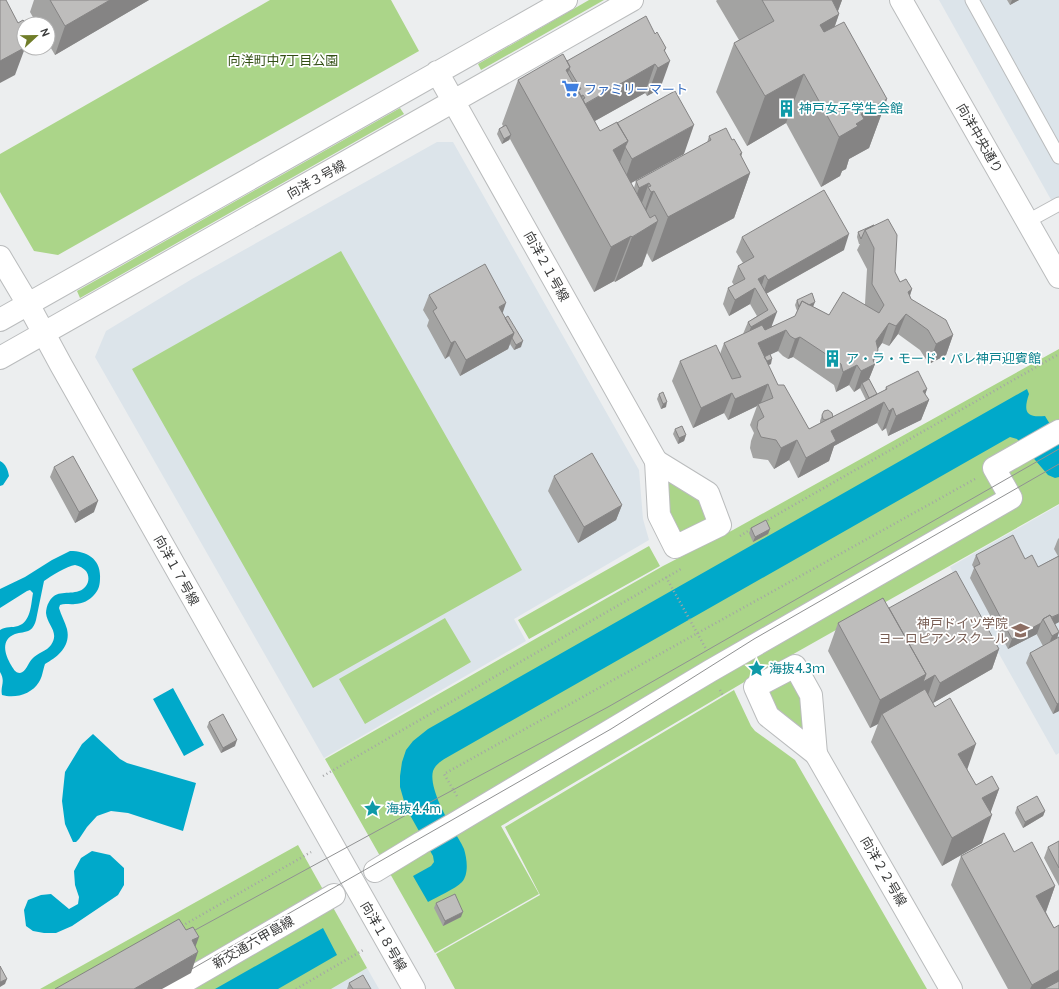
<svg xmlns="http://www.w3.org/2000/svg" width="1059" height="989" viewBox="0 0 1059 989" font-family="Cabin,'Noto Sans JP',sans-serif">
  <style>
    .built { fill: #dce4ea }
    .green { fill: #abd589 }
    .water { fill: #00a9ca; fill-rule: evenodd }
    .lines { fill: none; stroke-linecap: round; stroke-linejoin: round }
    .lane-casing { stroke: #babcbd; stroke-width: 15 }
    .street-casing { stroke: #babcbd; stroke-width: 24 }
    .secondary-casing { stroke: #babcbd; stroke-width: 24 }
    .path { stroke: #a4a5a6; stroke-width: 2.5; stroke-dasharray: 1 3; stroke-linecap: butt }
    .lane { stroke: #fff; stroke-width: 13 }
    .street { stroke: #fff; stroke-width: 22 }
    .secondary { stroke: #fff; stroke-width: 22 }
    .tram { stroke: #909192; stroke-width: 1 }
    .wall { fill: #a3a3a2; fill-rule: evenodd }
    .shaded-wall { fill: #858484 }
    .building { fill: #bebdbc; stroke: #858484 }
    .labels { text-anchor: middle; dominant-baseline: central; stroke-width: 3.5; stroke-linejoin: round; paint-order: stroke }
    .park-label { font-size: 13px; fill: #335015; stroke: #fff }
    .shop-label { font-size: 13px; fill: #366cbe; stroke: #fff; text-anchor: start }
    .culture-label { font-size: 13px; fill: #0d838f; stroke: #fff; text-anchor: start }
    .street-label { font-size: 13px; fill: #3b3c3c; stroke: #fff }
    .education-label { font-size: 13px; fill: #785e54; stroke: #fff; text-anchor: end }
  </style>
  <rect width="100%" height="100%" fill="#eceeef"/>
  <path class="built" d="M939,0H1059V214Z
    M437,142H453L639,470L643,519L649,540L514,619L526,641L324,758L95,357L106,331L192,279Z
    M1059,505V753L1056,755L950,567Z
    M367,968L379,989H331Z"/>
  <path class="green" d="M270,0H391L419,51L58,255L34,251L0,192V154Z
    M589,0H604L481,70L478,64Z
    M400,108L404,114L80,298L77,291Z
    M341,251L522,570L313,688L132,369Z
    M1059,349V504L751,678L501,826L539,894L435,953L325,759L663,566L733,530Z
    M669,481L698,497L706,519L705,521L679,533L668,512L667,483Z
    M649,546L660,566L529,639L518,620Z
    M445,618L471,662L365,724L339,679Z
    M792,680L801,696L805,732L776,712L770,695V690Z
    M734,690L751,726L755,731L795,760L927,989H455L436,954L540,895L505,827Z
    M298,845L367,968L331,989H40Z"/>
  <path class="water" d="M1027,389L1029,394C1023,412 1026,418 1045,416L1059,439V477L1055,478L1048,475L1017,439L1010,437L446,758C441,761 435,765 433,771C429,786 444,814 452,828C456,835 461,842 464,849C467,859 469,874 462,882C455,889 437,897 428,902L413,876L431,866L434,862L433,856L406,808L400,787V776L402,762L406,750L413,741L428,729Z
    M0,461C6,464 8,470 9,476L3,485L0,486Z
    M70,551C87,551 101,559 100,578C100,584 99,590 94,595C90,600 82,604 75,604C70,605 65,603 60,605L59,608C61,615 65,622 67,629C71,646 58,657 45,664C43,670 42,678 39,682C32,694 15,699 2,695C0,686 6,682 0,672V630C6,626 12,628 18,626C31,622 31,604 33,593L30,590L27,591L0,608V589L25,577L52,560ZM75,565C80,566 83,568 86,571C91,578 88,588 79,591C68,595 56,589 49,602C47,605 46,610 46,613C47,625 60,632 51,645C47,651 37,653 32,659C28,663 26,672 20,673C15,673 13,668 11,665C5,655 0,640 15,634C20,632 25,633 30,630C33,628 35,624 36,620L44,581C51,576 67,566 75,565Z
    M173,688L204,745L184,756L153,699Z
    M93,734L120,759L127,763L196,783L183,831L128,813L111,811L97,816L87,827L79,839L76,842H73L65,824L62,801L65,772L82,744Z
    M92,851L110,855L124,868V885L118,895L72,926L56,933H44L33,931L26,926L24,910L28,900L41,895L51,894L69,909L78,904L79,897L75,885L74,871L81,858Z
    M323,928L337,955L278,989H215Z"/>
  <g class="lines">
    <defs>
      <path id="lane" d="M972,0L1059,157
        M1028,221L1059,204"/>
      <path id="street" d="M656,461L708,493L720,525L675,547L659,515Z
        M795,666L811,695L816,754L768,716L755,687Z
        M375,871L421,843L454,824L710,671L1011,498L994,468L1059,431
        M172,989L334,895"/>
      <path id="secondary" d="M901,0L1059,277
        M437,72L656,461
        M0,257L28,304L61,365L414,989
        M0,320L566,0
        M0,358L632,0
        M816,754L951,989"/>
    </defs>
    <use href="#lane" class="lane-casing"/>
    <use href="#street" class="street-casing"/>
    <use href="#secondary" class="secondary-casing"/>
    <path class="path" d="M764,522L1059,354
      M740,536L753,528
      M666,577L706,649
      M720,690L723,696
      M323,776L681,569
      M457,796L444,774L975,479
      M182,926L311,852
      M296,989L365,949"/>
    <use href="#lane" class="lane"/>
    <use href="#street" class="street"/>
    <use href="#secondary" class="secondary"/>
    <path class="tram" d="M186,935L408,814L608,707L1059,449
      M183,974L611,729L754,639L1059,464"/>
  </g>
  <path class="wall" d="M34,0H149L55,55L48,43V24H37L30,12Z
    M717,0H842L838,11L839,14L835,26L887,99L869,148L849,159L846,169L842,171L840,176L821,187L786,123L747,146L716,92L734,43L739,40L716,1Z
    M1007,0H1019L1010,5Z
    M655,34L665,51L660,89L647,96L645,93L595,121L600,131L684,154L631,183L634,188L636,181L707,143L709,136L732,140L742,153L741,157L750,173L734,218L652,262L647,253L642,266L615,282L614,281L594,292L510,139L509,140L502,144L497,134L499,129L503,126L502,124L518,80L567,61Z
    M874,225L895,272L900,282L912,289L910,296L911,299L953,335L946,355L929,364L920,350L898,334L889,346L882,343L878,349L874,361L875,364L869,379L877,394L885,390L886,387L927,389L925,394L929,400L921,420L888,436L886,428L882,431L877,423L834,446L829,461L798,478L789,460L774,469L768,460L753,458L750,448L751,441L754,433L750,425L757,406L728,420L724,413L693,428L672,381L680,361L720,354L724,343L743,334L748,322L757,316L750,304L729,316L723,304L728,288L734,285L732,282L738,266L743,263L736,252L742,237L844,250L766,294L772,327L795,316L797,311L795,305L797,300L814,307L829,315L865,305V304L867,269L857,250L860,244H859L857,237L858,232ZM778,351L783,356L788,359L793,357L834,385L836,392L849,385L854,392L860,388L866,400L833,417L822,415L820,421V423L809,429L778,385L768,365L771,364L770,354Z
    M429,295L502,313L521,347L514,350L510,344L508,349L460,376L449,356L445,359L427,326L429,320L423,310Z
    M659,394L666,407L661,409L657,399Z
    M675,429L686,435L684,441L678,444L673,434Z
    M54,467L94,512L75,523L50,477Z
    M554,476L622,505L616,520L578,543L548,491Z
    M751,528L770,529L768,534L753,542L749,533Z
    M1059,538V622L1055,624L1059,632L1057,638L1059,711L1053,714L1026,663L1030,653L1043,646L1037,635V634L1008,649L970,578L974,568L972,565L976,555L1025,559L1038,567L1058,556L1054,549L1058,539Z
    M889,608L999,649L992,669L933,703L967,769L976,785L999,789L990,812L982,843L942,866L871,742L878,724L870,728L828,651L838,623Z
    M209,722L235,746L221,753L207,727Z
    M1017,807L1045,811L1043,816L1023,828L1015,813Z
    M1059,841V886L1044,858L1048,847Z
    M1014,852L1055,886L1046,912L1054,928L1059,989H1008L951,885L961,856Z
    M436,903L461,917L443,926L434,908Z
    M349,983L371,989H347Z"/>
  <path class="shaded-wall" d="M110,0H149L55,55L65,26Z
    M829,0H842L836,16L839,14L821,64L802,75Z
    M1012,0H1019L1010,5Z
    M24,35V48H25L15,75L0,83V61Z
    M666,48L659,67L670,61L660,89L647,96L664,50Z
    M655,64L645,93L566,137L581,96L583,95L579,108Z
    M570,67L554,112L566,70Z
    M804,74L786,123L747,146L765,96Z
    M887,99L869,148L849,159L846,169L842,171L840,176L821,187L839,137L861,114Z
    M694,125L684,154L622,188L632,159Z
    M511,135L509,140L502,144L504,139Z
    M628,141L611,186L613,150Z
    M742,153L731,183L750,173L734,218L652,262L668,217L740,154Z
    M649,183L633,228L623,233L639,188Z
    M654,191L638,233L658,221L642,266L615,282L632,237L636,235L651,192Z
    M849,234L844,250L762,296L768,280Z
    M631,236L614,281L594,292L611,247Z
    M765,275L760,291L755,288L750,304L729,316L735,300L758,279Z
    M912,289L905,309L908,292Z
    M815,302L813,307L800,308Z
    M506,303L501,318L499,307Z
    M777,312L771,328L745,343L751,327Z
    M906,314L898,334L889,346L896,326Z
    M889,323L882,343L869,361L876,341Z
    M786,330L778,351L751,364L758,343Z
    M514,333L508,349L460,376L466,360Z
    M953,335L946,355L929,364L936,344Z
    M800,337L793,357L788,359L795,339Z
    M455,341L449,356L445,359L451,343Z
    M523,341L521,347L514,350L516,345Z
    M878,350L872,365L875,364L867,384L862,383L860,388L854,392L861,371L873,360Z
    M772,359L771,364L758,370L760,364Z
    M857,365L849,385L836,392L843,372Z
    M768,384L760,405L758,404L757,406L728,420L735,399Z
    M927,389L922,404L929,400L921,420L888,436L896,416L923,391Z
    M732,393L724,413L693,428L701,408Z
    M667,402L666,407L661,409L663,404Z
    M884,402L877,423L834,446L829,461L798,478L806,458L831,431Z
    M893,408L886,428L882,431L889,411Z
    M686,435L684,441L678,444L679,438Z
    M797,440L789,460L774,469L781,448Z
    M98,501L94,512L75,523L79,512Z
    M622,505L616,520L578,543L584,527Z
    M770,529L768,534L753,542L755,537Z
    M1059,614V622L1048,628L1044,622Z
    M1041,623L1037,634L1008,649L1012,639Z
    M1059,632L1054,648L1046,652L1052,636Z
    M999,649L992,669L933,703L940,683Z
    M926,674L935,675L928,695L882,714L878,724L870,728L880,700Z
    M1059,703V711L1053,714L1057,704Z
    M237,740L235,746L221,753L223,748Z
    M976,744L966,773L958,754Z
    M999,789L989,817L982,798Z
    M1045,811L1043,816L1023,828L1025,822Z
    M992,815L982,843L942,866L952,838Z
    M1055,886L1045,914L1036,896Z
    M463,912L461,917L443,926L445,921Z
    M199,937L192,956L198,952L191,973L162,989H134L192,940Z
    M1059,970V989H1030L1032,985Z
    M7,979L5,984L0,987V982Z"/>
  <path class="building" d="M0,0H6L18,23L23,20L26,24H24V38L22,40L24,44V48L0,61Z
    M50,0H110L65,26Z
    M762,0H832L839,14L820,25L824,32L844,22L887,99L861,114L864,119L856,124L858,126L839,137L804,74L765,96L734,43L774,21Z
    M646,16L655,34L657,32L666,48L664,50L670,61L658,68L655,64L585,104L583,99L585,98L583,95L581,96L578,90L581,89L569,69L570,67L567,61Z
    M563,54L570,67L566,70L600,131L617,122L628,141L613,150L650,218L655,215L658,221L632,237L631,236L611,247L518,80Z
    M675,91L694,125L632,159L625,147L628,141L617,123Z
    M506,125L511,135L504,139L499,129Z
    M726,128L732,140L734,139L742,153L740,154L750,173L668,217L654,191L651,192L648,187L651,186L649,183L639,188L636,181L711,140L709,136Z
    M824,190L849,234L768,280L765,275L758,279L777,312L751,327L748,322L768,310L755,288L735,300L728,288L745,279L738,266L754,257L742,237Z
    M888,219L897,235L895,272L900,282L906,279L912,289L908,292L911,299L946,320L953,335L936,344L928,330L906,314L896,326L889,323L876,341L878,350L873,360L875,364L861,371L857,365L843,372L841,364L800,337L795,339L790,336L786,330L758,343L778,385H784L809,429L887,389L886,387L918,371L927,389L923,391L929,400L896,416L893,408L889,411L884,402L831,431L836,441L806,458L797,440L781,448L776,440L761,437L757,428L758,421L764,417L758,404L773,398L768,384L735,399L732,393L701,408L680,361L716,345L732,379L741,377L724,343L762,325L765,330L795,316L802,301L829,315L843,292L879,313L884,305L872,284L874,248L865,230Z
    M874,225L865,230L861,239L858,232Z
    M485,264L506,303L499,307L514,333L466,360L455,341L451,343L433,311L437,308L429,295Z
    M812,293L815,302L809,305L802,301L799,307L797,300Z
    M508,316L523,341L516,345L512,338L514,333L505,318Z
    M770,354L772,359L767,361L764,357Z
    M869,379L877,394L869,398L862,383Z
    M663,392L667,402L663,404L659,394Z
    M828,410L832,413L833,417L825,420L823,419L822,415L824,411Z
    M682,426L686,435L679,438L675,429Z
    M592,453L622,505L584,527L554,476Z
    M73,456L98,501L79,512L54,467Z
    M766,520L770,529L755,537L751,528Z
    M1013,535L1025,559L1032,555L1038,567L1059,556V614L1052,617L1050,615L1043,619L1041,623L1012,639L974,567L980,564L976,555Z
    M956,571L999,649L940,683L935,675L923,682L926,674L889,608Z
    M883,598L926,674L880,700L838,623Z
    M1050,615L1059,632L1052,636L1043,619Z
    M1059,637V703L1057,704L1030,653Z
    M925,689L935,707L950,698L976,744L958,754L976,785L992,776L999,789L982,798L992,815L952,838L882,714Z
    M223,714L237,740L223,748L209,722Z
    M1037,796L1045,811L1025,822L1017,807Z
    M1004,833L1014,852L1032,842L1055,886L1036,896L1054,928L1059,925V970L1032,985L961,856Z
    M1059,841V868L1048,847Z
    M455,894L463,912L445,921L436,903Z
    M179,919L186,930L193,927L199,937L192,940L198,952L134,989H55Z
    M0,966L7,979L0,982Z
    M363,975L371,989H353L349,983Z
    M1059,981V989H1044Z"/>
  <defs>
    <symbol id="supermarket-bare" viewBox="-9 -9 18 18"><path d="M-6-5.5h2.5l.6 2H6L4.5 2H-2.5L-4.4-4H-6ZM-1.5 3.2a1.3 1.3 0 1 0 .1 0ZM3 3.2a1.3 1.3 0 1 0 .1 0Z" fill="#3f7fe0" stroke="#fff" stroke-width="2.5" paint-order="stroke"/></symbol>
    <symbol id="building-bare" viewBox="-9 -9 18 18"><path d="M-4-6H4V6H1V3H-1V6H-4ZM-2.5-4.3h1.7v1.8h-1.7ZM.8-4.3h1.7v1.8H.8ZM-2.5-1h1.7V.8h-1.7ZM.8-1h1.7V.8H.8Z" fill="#0f9aa8" stroke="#fff" stroke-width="2.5" paint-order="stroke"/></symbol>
    <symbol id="school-bare" viewBox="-9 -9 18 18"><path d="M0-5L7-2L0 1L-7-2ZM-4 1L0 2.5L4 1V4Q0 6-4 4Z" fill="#8d6e63" stroke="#fff" stroke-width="2.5" paint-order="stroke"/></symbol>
    <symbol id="sight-bare" viewBox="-9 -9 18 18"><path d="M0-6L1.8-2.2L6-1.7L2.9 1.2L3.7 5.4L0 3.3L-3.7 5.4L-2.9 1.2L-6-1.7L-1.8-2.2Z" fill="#0f9aa8" stroke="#fff" stroke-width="2.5" paint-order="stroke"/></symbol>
  </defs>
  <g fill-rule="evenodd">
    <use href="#supermarket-bare" x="558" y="76" width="25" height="25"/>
    <use href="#building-bare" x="774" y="96" width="25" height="25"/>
    <use href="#building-bare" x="820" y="346" width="25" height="25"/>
    <use href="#school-bare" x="1008" y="618" width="25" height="25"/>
    <use href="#sight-bare" x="744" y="656" width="25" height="25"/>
    <use href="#sight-bare" x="360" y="796" width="25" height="25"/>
  </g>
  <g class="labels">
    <g class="park-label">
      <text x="283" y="60">向洋町中7丁目公園</text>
    </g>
    <g class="shop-label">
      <text x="584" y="89">ファミリーマート</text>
    </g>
    <g class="culture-label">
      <text x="799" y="108">神戸女子学生会館</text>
      <text x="846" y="358">ア・ラ・モード・パレ神戸迎賓館</text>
      <text x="769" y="668">海抜4.3ｍ</text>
      <text x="386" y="808">海抜4.4m</text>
    </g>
    <g class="street-label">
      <text transform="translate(980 138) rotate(60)">向洋中央通り</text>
      <text transform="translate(316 179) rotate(-29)">向洋３号線</text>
      <text transform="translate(547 266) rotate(61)">向洋２１号線</text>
      <text transform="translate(177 570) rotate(61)">向洋１７号線</text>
      <text transform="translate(884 871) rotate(60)">向洋２２号線</text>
      <text transform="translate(384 936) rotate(60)">向洋１８号線</text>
      <text transform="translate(253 942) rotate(-30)">新交通六甲島線</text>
    </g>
    <g class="education-label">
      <text x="1008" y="623">神戸ドイツ学院<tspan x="1008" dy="15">ヨーロピアンスクール</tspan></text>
    </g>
  </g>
  <g transform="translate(36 36) rotate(68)"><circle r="19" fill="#ffffff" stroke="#b1b1b1"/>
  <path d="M0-3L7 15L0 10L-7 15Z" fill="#707d29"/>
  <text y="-6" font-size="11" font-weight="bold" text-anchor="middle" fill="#3b3c3c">N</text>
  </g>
</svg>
